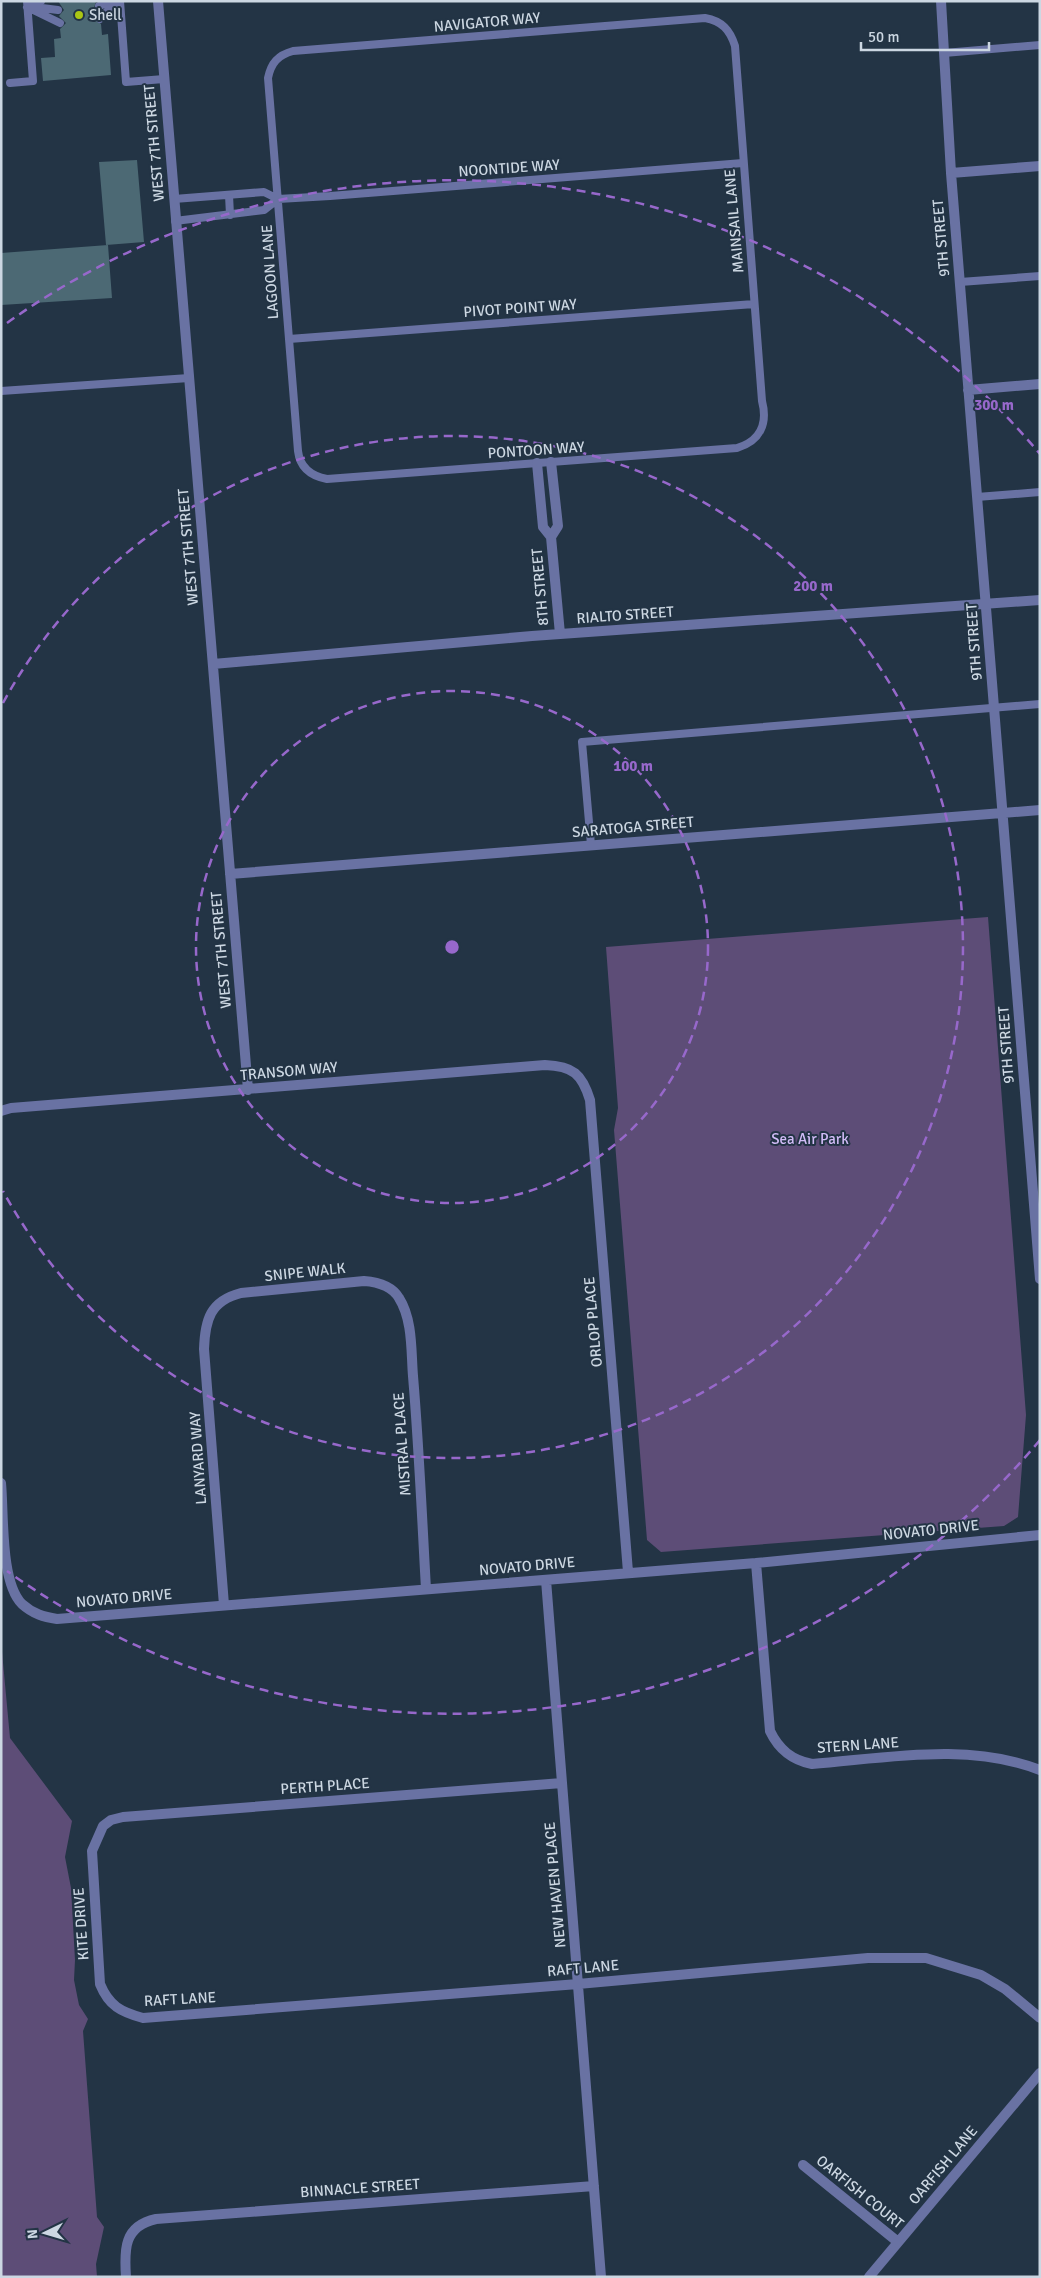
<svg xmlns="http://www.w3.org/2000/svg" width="1041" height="2278" viewBox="0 0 1041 2278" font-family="Signika,sans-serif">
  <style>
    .green { fill: #5d4d77 }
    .building { fill: #4c6974 }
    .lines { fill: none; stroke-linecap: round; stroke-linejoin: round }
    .service { stroke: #6972a3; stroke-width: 8 }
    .minor { stroke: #6972a3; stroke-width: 10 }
    .ring { fill: none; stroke: #9768cb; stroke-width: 2.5; stroke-dasharray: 9 6 }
    .poi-dot { fill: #abc614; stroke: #233445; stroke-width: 2 }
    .labels { text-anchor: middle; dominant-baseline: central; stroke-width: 4; stroke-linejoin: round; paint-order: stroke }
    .poi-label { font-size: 15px; fill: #ccd7e2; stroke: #233445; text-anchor: start }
    .street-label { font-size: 15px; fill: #ccd7e2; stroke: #233445 }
    .park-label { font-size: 15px; fill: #d2bcf7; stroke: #233445 }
    .centre { fill: #9768cb; stroke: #233445; stroke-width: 2.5 }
    .ring-label { font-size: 15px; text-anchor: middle; font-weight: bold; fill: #9768cb; stroke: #233445; stroke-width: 4; stroke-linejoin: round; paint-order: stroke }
  </style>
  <rect width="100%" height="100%" fill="#233445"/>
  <path class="green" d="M988,917L1026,1415L1018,1517L1004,1526L661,1552L647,1540L614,1130L618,1108L606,947Z
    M1,1641L10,1738L72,1821L65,1857L71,1888L75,1960L74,1980L79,2005L88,2019L83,2031L97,2217L104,2227L96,2264L97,2277H1Z"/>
  <path class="building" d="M58,1H96L94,8L99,11L95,20L101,24L102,35L108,34L111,75L43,81L41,58L55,57L54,39L61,38L60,29L66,23L59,16L64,10Z
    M137,160L144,242L106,245L99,162Z
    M108,245L112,298L1,305V253Z"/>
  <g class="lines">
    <path class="service" d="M120,1L126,82L164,79
      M29,6L41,1
      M99,6L112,1
      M27,7L60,23
      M34,7L58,10
      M705,18C722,21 730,30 735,46L762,401C768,424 760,441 737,448L327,479C311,476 300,468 298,451L268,78C271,63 278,55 293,51Z
      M100,19L117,1
      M944,53L1040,45
      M10,83L33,81L27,1
      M229,195L230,215
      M174,199L264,192L278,199L330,196L743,163
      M175,221L264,210L278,199
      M960,282L1040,276
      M289,339L754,304
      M1,391L189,378
      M977,497L1040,492
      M591,845L582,742L1040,704"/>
    <path class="minor" d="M158,1L248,1090
      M941,1L951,173L1040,1279
      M951,173L1040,166
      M968,390L1040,384
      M537,463L543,527L551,537L560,634
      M551,537L558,526L551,462
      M213,664L532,636L1040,600
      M230,874L1040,810
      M1,1111L11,1108L545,1065C573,1066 582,1074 590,1100L628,1572
      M1,1483C4,1514 0,1582 22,1604C33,1614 44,1617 57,1619L756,1563L1040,1535
      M756,1563L770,1731C779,1750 792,1760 812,1764C888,1758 968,1742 1040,1770
      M546,1580L601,2277
      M224,1605L204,1349C205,1320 210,1301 241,1293L364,1281C377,1282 392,1286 399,1298C413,1320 411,1352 413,1376C419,1447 422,1518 426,1589
      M562,1783L123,1817L111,1820L103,1826L92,1851L100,1984C109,2006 121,2012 143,2018L578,1984L868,1958H926L981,1975L1005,1989L1040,2018
      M803,2165L898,2242
      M126,2277C124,2249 124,2226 156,2219L594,2186
      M869,2277L1040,2073"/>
  </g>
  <g class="ring">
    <circle cx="452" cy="947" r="256"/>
    <path d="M3 703A511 511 0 1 1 3 1191"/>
    <path d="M1040 1440A767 767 0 0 1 7 1571M7 323A767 767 0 0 1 1040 454"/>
  </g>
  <circle class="poi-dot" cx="79" cy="15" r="5"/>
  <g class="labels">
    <g class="poi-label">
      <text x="89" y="15">Shell</text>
    </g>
    <g class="street-label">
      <text transform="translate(487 22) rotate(-5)">NAVIGATOR WAY</text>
      <text transform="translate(154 143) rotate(-95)">WEST 7TH STREET</text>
      <text transform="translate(509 168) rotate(-4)">NOONTIDE WAY</text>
      <text transform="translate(734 221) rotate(-95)">MAINSAIL LANE</text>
      <text transform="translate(941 238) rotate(-95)">9TH STREET</text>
      <text transform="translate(270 272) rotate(-94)">LAGOON LANE</text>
      <text transform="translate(520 308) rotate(-4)">PIVOT POINT WAY</text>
      <text transform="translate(536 450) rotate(-4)">PONTOON WAY</text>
      <text transform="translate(188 547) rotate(-95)">WEST 7TH STREET</text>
      <text transform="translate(540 587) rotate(-95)">8TH STREET</text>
      <text transform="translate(625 615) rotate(-4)">RIALTO STREET</text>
      <text transform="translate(974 642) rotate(-94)">9TH STREET</text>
      <text transform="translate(633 827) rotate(-5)">SARATOGA STREET</text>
      <text transform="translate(221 950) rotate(-95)">WEST 7TH STREET</text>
      <text transform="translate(1006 1045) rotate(-94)">9TH STREET</text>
      <text transform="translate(289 1071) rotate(-5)">TRANSOM WAY</text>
      <text transform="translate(305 1272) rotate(-6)">SNIPE WALK</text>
      <text transform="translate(593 1322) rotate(-95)">ORLOP PLACE</text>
      <text transform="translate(402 1444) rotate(-94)">MISTRAL PLACE</text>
      <text transform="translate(198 1458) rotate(-94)">LANYARD WAY</text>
      <text transform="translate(931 1530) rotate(-6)">NOVATO DRIVE</text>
      <text transform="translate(527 1566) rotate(-5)">NOVATO DRIVE</text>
      <text transform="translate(124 1598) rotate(-5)">NOVATO DRIVE</text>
      <text transform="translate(858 1745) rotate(-4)">STERN LANE</text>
      <text transform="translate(325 1786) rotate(-4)">PERTH PLACE</text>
      <text transform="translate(555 1885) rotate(-95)">NEW HAVEN PLACE</text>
      <text transform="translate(81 1924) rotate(-94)">KITE DRIVE</text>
      <text transform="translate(583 1968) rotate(-5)">RAFT LANE</text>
      <text transform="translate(180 1999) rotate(-3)">RAFT LANE</text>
      <text transform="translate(943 2165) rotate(-50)">OARFISH LANE</text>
      <text transform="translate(360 2188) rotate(-4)">BINNACLE STREET</text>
      <text transform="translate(860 2192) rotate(39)">OARFISH COURT</text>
    </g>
    <g class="park-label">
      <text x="810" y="1139">Sea Air Park</text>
    </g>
  </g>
  <circle cx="452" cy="947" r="8" class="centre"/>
  <g class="ring-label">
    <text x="994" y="410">300 m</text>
    <text x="813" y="591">200 m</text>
    <text x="633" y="771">100 m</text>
  </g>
  <rect width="1041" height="2278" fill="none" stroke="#ccd7e2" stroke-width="5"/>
  <g transform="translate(45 2233) rotate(265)" stroke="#233445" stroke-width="4" paint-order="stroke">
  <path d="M0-4L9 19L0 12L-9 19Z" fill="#ccd7e2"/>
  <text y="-8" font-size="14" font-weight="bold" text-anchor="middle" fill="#ccd7e2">N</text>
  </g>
  <path d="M861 42v8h128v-8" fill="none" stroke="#ccd7e2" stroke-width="2.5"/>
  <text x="868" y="42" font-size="15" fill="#ccd7e2" stroke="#233445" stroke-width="4" paint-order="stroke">50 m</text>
</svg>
